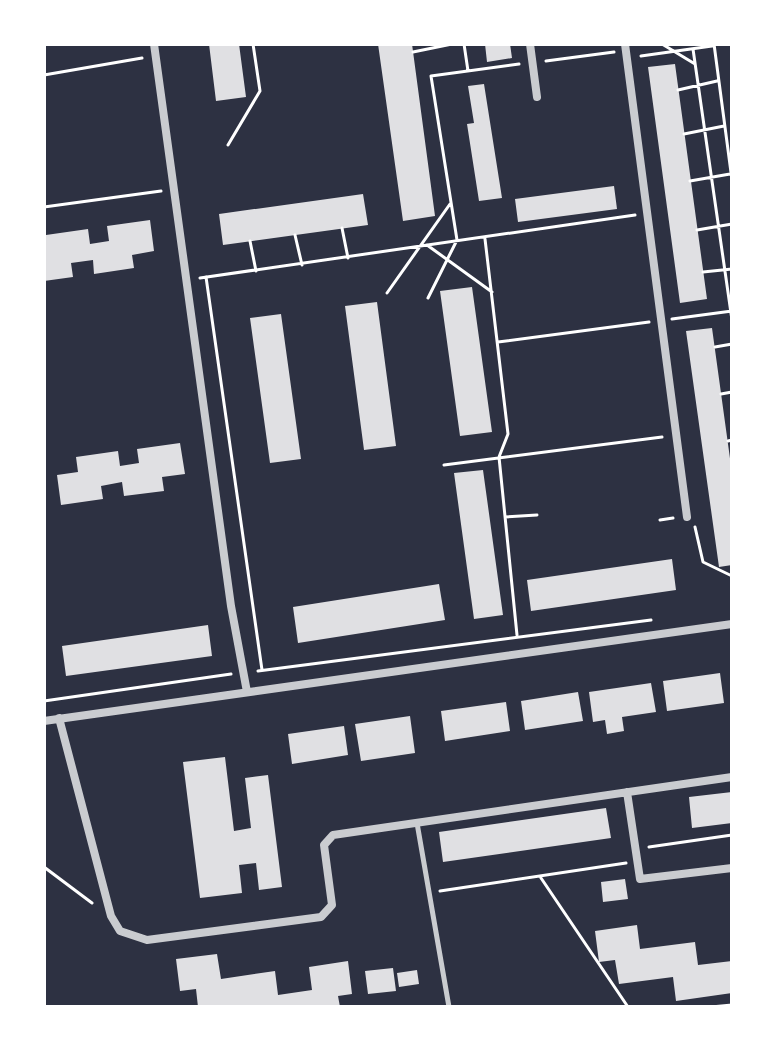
<svg xmlns="http://www.w3.org/2000/svg" width="776" height="1051" viewBox="0 0 776 1051" font-family="'Noto Serif',serif">
  <style>
    .building { fill: #e0e0e3 }
    .lines { fill: none; stroke-linecap: round; stroke-linejoin: round }
    .path { stroke: #fff; stroke-width: 3 }
    .service { stroke: #caccd0; stroke-width: 5 }
    .minor { stroke: #caccd0; stroke-width: 8 }
  </style>
  <rect width="100%" height="100%" fill="#2d3142"/>
  <path class="building" d="M209,44H239L246,97L216,101Z
    M378,44H412L435,216L403,221Z
    M485,44H510L512,58L487,62Z
    M675,64L707,299L680,303L648,67Z
    M484,84L502,198L479,201L467,124L474,123L468,86Z
    M614,186L617,209L518,222L515,199Z
    M363,194L368,225L223,245L219,214Z
    M150,220L154,251L132,255L134,268L94,274L93,260L71,263L73,277L44,281L46,235L88,229L90,244L109,241L107,226Z
    M472,287L492,432L460,436L440,291Z
    M377,302L396,446L364,450L345,306Z
    M281,314L301,459L270,463L250,318Z
    M712,328L732,473V565L719,567L686,331Z
    M180,443L185,474L162,477L164,491L124,496L122,482L101,486L103,499L61,505L57,475L78,472L76,457L118,451L120,466L139,463L137,449Z
    M483,470L503,615L474,619L454,473Z
    M672,559L676,590L531,611L527,580Z
    M439,584L445,620L298,643L293,607Z
    M208,625L212,656L66,676L62,646Z
    M720,673L724,703L667,711L663,681Z
    M651,683L656,712L622,717L624,731L607,734L605,720L593,722L589,692Z
    M578,692L583,721L525,730L521,701Z
    M506,702L510,731L445,741L441,711Z
    M410,716L415,753L361,761L355,724Z
    M344,726L348,755L292,764L288,734Z
    M225,757L234,831L251,828L245,778L268,775L282,887L259,890L256,863L239,865L242,893L200,898L183,762Z
    M732,792V823L692,828L689,797Z
    M606,808L611,838L443,862L439,832Z
    M625,879L628,899L603,902L601,882Z
    M637,925L640,949L695,942L698,965L732,961V993L676,1001L673,977L619,984L615,960L599,962L595,931Z
    M217,954L221,979L275,971L278,995L312,990L309,967L348,961L352,994L338,996L340,1007H198L196,989L180,991L176,959Z
    M393,968L396,991L368,994L365,971Z
    M417,970L419,984L399,987L397,973Z"/>
  <g class="lines">
    <path class="path" d="M464,44L468,71
      M662,44L695,64
      M714,44L732,180
      M693,49L732,320
      M413,52L452,44
      M641,56L712,46
      M546,61L614,52
      M44,75L142,58
      M678,90L717,81
      M684,134L724,126
      M228,145L260,91L253,44
      M690,181L730,174
      M44,207L161,191
      M342,228L348,258
      M697,230L732,224
      M295,235L302,265
      M485,239L508,434L499,457L517,635
      M250,241L256,271
      M427,245L492,292
      M703,272L732,269
      M206,277L262,670
      M200,278L635,215
      M387,293L450,204
      M428,298L457,240L431,76L519,64
      M672,319L732,311
      M498,342L649,322
      M715,347L732,344
      M721,394L732,392
      M728,441L732,440
      M444,465L662,437
      M505,517L537,515
      M660,520L673,518
      M695,527L703,562L732,576
      M258,671L651,620
      M44,701L231,674
      M649,847L732,835
      M44,867L92,903
      M541,878L628,1007
      M440,891L626,863
      M711,1007L732,1005"/>
    <path class="service" d="M417,823L449,1007"/>
    <path class="minor" d="M154,44L231,606L247,692
      M530,44L537,97
      M625,44L687,517
      M59,718L111,916L120,931L147,940L321,917L332,905L324,845L333,835L732,777
      M44,721L732,624
      M627,792L640,879L732,868"/>
  </g>
  <rect width="776" height="1051" fill="none" stroke="#ffffff" stroke-width="92"/>
</svg>
